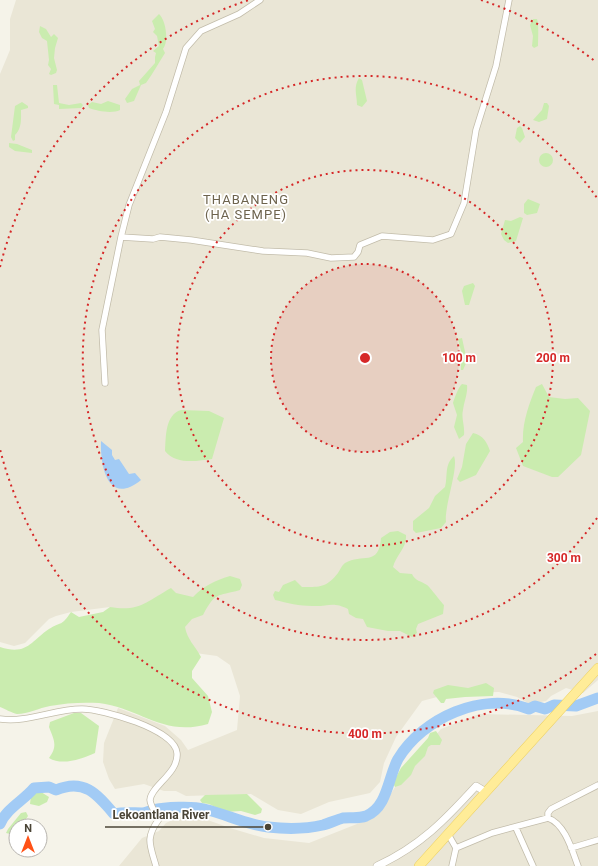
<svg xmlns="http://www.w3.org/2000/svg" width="598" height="866" viewBox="0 0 598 866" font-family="Roboto,sans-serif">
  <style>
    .residential { fill: #eae6d6 }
    .green { fill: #caecaf }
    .water { fill: #a2cbf5 }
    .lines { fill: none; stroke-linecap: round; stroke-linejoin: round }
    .river { stroke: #a2cbf5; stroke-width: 11 }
    .minor-casing { stroke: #c2bcaa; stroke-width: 7 }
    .tertiary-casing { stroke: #c2bcaa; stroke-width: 8 }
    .primary-casing { stroke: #ecd061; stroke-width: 10 }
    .minor { stroke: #fff; stroke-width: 5.5 }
    .tertiary { stroke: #fff; stroke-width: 7 }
    .primary { stroke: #ffec98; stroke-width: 9 }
    .ring { fill: none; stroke: #d62828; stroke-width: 2; stroke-dasharray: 2 4 }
    .labels { text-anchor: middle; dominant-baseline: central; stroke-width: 3.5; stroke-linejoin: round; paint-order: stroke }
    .quarter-label { font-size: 13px; letter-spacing: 1px; fill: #6d634d; stroke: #fff }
    .centre { fill: #d62828; stroke: #fff; stroke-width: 2 }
    .ring-label { font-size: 12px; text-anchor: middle; font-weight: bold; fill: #d62828; stroke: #fff; stroke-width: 3.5; stroke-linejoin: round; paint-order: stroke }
    .leader { fill: none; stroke: #4a4436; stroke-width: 1.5 }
    .callout-dot { fill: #4a4436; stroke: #fff; stroke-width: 1.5 }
    .callout-label { font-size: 12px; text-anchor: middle; font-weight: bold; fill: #4a4436; stroke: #fff; stroke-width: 3.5; stroke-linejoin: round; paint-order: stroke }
  </style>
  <rect width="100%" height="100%" fill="#f5f3e9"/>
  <path class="residential" d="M16,0H598V680L583,693L566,688L551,696L546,701L530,704L517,697L499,692L452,693L422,701L396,737L384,763L380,782L370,793L329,802L301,814L278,810L251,794L186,796L176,791H164L144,784L115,789L109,779L103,762L104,743L118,708L165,726L181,740L188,750L237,730L240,696L230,665L217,656L188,652L110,607L71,612L56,616L49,619L25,643L14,646L0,642V74L10,50V19Z
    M598,711V866H119L142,838L159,831L166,823L179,817L202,818L230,828L264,838L309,843L367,820L384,805L403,774L441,729L479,714L572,716Z"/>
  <path class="green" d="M159,14C166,20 169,42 163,49L165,53C158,64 153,73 146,83L141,85L134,101L127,103L125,99L132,89L140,85L139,81L155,63V57L156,53L153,51L159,46L157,36L153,32L155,29L152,21Z
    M533,19H537C539,24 538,39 538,46L534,48L532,46L533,36L530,25Z
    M40,26L46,29L51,37L54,34L58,38L55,48L54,58L57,70L56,73L51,75L49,74L51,69L48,65L49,60L47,41L42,38L39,32Z
    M359,78L362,80L367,101L362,107L357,105C357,95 353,88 359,78Z
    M53,85H57L59,103L69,105L81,103L83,105L81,108L59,109V105L54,104Z
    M108,101L120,105V110C112,114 97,111 89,108L88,105L92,102L101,104Z
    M22,102L28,106V108L21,110C21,119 22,128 15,135V140L13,141L11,137L15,106Z
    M544,103H547L549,106L547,119L539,122L533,120L542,110Z
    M520,126L522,128L525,137L520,143L515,138L517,128Z
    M9,143L17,144L32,150V153L15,151L9,147Z
    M539 160a7 7 0 1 1 14 0a7 7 0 1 1-14 0Z
    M528,199L540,204L537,213L527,215L524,213V204Z
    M520,217L523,218L516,241L508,243L504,240L501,234L505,220L511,221Z
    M473,283L475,286L469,305H465L462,291L464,286Z
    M462,338L467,361L463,370H461V351L458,339Z
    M462,384L467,385C468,393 464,402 463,410C461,418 465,426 464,435L459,439L454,427L457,415L453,403C454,399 459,386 462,384Z
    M542,384L549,397L565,399L578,398L590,411L581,455L558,477H552L523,466L516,448L523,442C522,423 529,404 536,387Z
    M181,410L209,411L224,418L212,459C197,461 176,465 165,451C166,436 165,415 181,410Z
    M473,433C483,435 487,442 490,451L476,475L460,482L457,479L462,467L466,444Z
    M454,456C459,468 444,506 446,522L441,528C432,530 425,531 416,533L413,530V521L429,508L435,496L445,487C448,476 444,465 454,456Z
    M398,531L406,535C407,548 396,555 393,567L400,573L412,574C415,581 421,581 427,585C430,587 440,601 444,605L443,614L418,624L416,629L417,633L412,637L400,631H388L367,627L363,619L356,618L349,614L348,609C332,601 328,607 312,606C300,606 287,603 275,600L273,595L275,591L279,592L283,585L295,580L302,587C320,587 326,588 338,573C340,570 342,565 345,563C362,553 379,567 381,538L390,532Z
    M230,576L240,579L242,585L240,590C216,597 216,591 203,615L192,619L185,627C187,639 195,646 201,657L192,671V678L208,696L212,712L208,724C163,737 140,708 99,703C83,702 65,703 50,706C39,708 28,714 17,714C12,713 5,709 0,707V647C27,656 31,641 49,629C62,621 61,627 71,612L79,617L103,612L110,607C139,612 146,602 171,588L176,593L193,597C205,585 214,581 230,576Z
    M486,683L494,688L493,696L465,697L446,699L444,703H441L433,693L434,690L448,685L468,688Z
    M74,713H81L99,726L95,753C82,759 62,766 49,758C58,746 54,740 49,727L50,722Z
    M436,731L442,740L440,745H431L428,747L425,756L415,766L411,775L401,785L395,787L393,783L401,768L428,738L430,733Z
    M35,792H41L49,797L47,802L39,806L30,804L31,796Z
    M247,794L262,809L261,813L255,815L241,811L225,812L209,804L202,803L200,800L205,795Z
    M26,812L28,816L21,826H16V832L10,834L6,833L8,829L21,813Z"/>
  <path class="water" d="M101,441L112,450V455L115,460L119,459L129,474L135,473L141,480C108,507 100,466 101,441Z"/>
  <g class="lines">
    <path class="river" d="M0,824C6,809 23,801 34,788L49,787L56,790C84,778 97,794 114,814C124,812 132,813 142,813C145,813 149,811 153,810C165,807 193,806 204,809C226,814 247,825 268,827C285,829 306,829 323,825C330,823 336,820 343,818C351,817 358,819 366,816C388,807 388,777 398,759C423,718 482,691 529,709L535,706L545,709L554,705L576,706L598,698"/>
    <defs>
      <path id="minor" d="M121,237L153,239L160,237L191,240L263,251L307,253L331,258L354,257L358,252L360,245L382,236L433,240L451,234L464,203L476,130L496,66L509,0
        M105,383L102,330L121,237L129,205L166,112L186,48L201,31L239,14L260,0
        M0,719C28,723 54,709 82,709C102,709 175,729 177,753C179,773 151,786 150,800C150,805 156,814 159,819C145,838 150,845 156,866
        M548,818V813L551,809L598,785
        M516,828L533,866
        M448,834L456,848L452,866
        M456,848L492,833L548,818C565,824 572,850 578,866
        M571,848L598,840"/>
      <path id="tertiary" d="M377,866C420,846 444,821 476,786L486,792"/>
      <path id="primary" d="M419,866L598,668"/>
    </defs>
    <use href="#minor" class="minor-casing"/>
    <use href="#tertiary" class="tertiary-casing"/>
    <use href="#primary" class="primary-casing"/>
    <use href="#minor" class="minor"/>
    <use href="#tertiary" class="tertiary"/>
    <use href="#primary" class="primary"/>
  </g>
  <circle cx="365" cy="358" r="94" fill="#d62828" fill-opacity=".12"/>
  <g class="ring">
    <circle cx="365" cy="358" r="94"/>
    <circle cx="365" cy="358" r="188"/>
    <path d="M597 518A282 282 0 1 1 597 198"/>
    <path d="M596 654A376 376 0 0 1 0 449M0 267A376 376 0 0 1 249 0M481 0A376 376 0 0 1 596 62"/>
  </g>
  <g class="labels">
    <g class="quarter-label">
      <text x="246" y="199">THABANENG<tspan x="246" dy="15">(HA SEMPE)</tspan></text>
    </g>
  </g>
  <circle cx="365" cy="358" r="6" class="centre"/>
  <g class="ring-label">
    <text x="459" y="362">100 m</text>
    <text x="553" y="362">200 m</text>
    <text x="564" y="562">300 m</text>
    <text x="365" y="738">400 m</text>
  </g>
  <path class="leader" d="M268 827L218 827H105"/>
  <circle class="callout-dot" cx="268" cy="827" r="4"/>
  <g class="callout-label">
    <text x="161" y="819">Lekoantlana River</text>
  </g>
  <g transform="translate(28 838)"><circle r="19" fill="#ffffff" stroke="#b7b4af"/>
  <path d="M0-3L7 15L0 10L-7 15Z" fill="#ff5116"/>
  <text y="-6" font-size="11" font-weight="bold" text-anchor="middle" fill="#4a4436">N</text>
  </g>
</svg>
